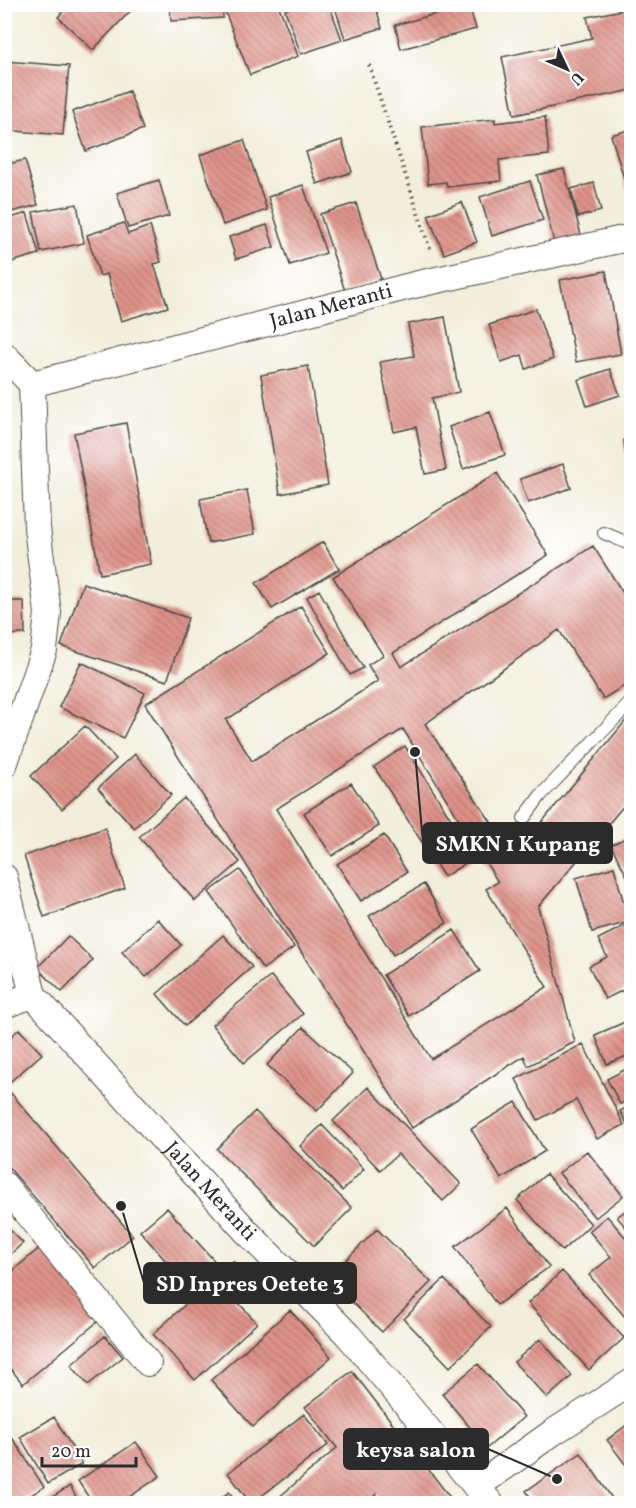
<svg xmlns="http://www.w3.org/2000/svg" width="636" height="1508" viewBox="0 0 636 1508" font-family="Vollkorn,serif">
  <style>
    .building { fill: url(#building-back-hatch); fill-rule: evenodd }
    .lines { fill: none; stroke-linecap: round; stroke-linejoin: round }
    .service-casing { stroke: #494845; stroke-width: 14 }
    .minor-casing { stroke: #494845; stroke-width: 28 }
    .path { stroke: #494845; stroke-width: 4; stroke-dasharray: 1.5 4.5; stroke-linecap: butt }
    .service { stroke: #fff; stroke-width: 12 }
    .minor { stroke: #fff; stroke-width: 26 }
    .labels { text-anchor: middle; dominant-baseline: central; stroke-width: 5; stroke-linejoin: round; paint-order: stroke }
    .street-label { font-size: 21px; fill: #2b2b2b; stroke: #fff }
    .leader { fill: none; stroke: #2b2b2b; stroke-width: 2 }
    .callout-dot { fill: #2b2b2b; stroke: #fff; stroke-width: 2 }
    .callout { fill: #2b2b2b; stroke: #2b2b2b; stroke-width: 2 }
    .callout-label { font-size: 22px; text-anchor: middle; font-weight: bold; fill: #fff }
  </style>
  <defs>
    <pattern id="building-back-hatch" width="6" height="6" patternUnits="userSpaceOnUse" patternTransform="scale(1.5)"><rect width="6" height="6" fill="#de9288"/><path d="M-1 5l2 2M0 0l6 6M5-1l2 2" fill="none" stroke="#b4776f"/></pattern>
  </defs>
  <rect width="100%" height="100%" fill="#fff"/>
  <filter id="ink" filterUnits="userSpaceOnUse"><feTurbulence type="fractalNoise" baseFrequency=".0167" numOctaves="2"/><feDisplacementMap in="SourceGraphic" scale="12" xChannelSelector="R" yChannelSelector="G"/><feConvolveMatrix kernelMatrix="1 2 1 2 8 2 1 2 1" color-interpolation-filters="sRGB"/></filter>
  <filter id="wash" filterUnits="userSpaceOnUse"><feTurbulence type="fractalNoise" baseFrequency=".008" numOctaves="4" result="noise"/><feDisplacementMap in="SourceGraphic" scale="24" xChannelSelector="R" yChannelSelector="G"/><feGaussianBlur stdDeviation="1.35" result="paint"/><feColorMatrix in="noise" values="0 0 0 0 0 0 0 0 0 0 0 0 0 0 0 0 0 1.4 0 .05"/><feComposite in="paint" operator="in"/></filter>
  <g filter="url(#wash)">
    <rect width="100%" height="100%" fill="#f2eedb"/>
    <g id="blocks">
      <path class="building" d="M70,4H137L93,50L58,17Z
        M170,4H223V18L171,21Z
        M236,4H278L298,56L250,75L224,9Z
        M299,4H329L342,40L301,54L285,10Z
        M334,4H375L382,28L345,39Z
        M469,5L476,29L401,49L395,25Z
        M632,8V90L514,115L502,57L592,38L587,17Z
        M4,61L69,66L63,135L4,130Z
        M129,91L143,129L86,151L72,112Z
        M545,117L549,155L499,160L501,181L447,187L446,182L428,184L422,127L495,119V123Z
        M632,129V188L627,189L611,135Z
        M244,140L267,210L223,225L200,155Z
        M342,140L352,172L317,184L306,152Z
        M25,160L38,205L4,214V165Z
        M564,169L582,239L555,246L537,175Z
        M159,180L169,216L128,228L117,193Z
        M530,181L543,220L492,236L480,197Z
        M594,183L601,211L578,217L571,189Z
        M303,185L326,253L290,265L268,197Z
        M462,202L477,242L444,254L428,215Z
        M356,203L381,279L345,291L320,214Z
        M77,204L84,243L41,252L33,212Z
        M27,213L39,254L8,263L4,251V220Z
        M124,223L128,234L150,226L161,262L154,264L168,307L121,321L107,274L100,276L87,235Z
        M267,225L274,247L236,259L229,237Z
        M606,271L621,354L576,362L560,280Z
        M536,309L553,359L526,369L522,355L501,362L489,325Z
        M445,317L459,392L432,398L446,470L425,474L416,427L394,432L380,362L414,356L408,324Z
        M308,366L328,485L280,494L261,375Z
        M610,369L620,395L587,406L578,380Z
        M490,412L505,455L463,469L449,427Z
        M126,423L151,564L100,574L74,433Z
        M632,439V481H629L624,440Z
        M563,464L571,488L528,503L520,479Z
        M497,473L548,555L393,653L401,667L593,546L632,607V681L603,699L559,630L425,724L514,856L632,713V796L538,907L575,1042L528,1066L524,1056L412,1128L145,704L301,606L330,653L226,720L252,761L378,681L368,665L383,655L333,577ZM403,729L498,882L486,889L547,987L431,1059L276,809Z
        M247,490L255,534L208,543L200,499Z
        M323,542L339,569L272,609L256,583Z
        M83,583L188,618L167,681L61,646Z
        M319,590L363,668L350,675L307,597Z
        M4,601H24L25,634L4,635Z
        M81,662L145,693L123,738L59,707Z
        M85,726L116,759L62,809L31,776Z
        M405,746L475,857L444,877L374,767Z
        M135,754L171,795L134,828L98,788Z
        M351,783L379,826L332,856L304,813Z
        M184,798L240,862L195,901L139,837Z
        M105,828L125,888L44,917L24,856Z
        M384,835L407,872L361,901L337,864Z
        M632,835V886L611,845Z
        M614,867L629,922L592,932L576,878Z
        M240,870L294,947L263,969L209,892Z
        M424,884L447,923L393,955L369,916Z
        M158,919L181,945L146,977L122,952Z
        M632,922V986L605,999L589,966L607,957L598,939Z
        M454,930L480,971L409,1016L383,975Z
        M223,935L252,967L185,1026L157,994Z
        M68,936L93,960L62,992L37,968Z
        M271,976L303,1014L244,1063L212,1025Z
        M632,1019V1054L607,1064L595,1035Z
        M303,1027L353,1073L317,1111L267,1065Z
        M19,1029L42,1054L11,1081L4,1074V1043Z
        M583,1044L624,1125L597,1139L576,1100L538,1120L516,1079Z
        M632,1066V1099L620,1104L607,1079Z
        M4,1085L133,1236L95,1268L4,1162Z
        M368,1087L461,1184L443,1201L398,1154L380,1170L333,1121Z
        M516,1102L545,1151L501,1179L471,1129Z
        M632,1105V1133L620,1111Z
        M255,1111L352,1208L314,1246L217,1149Z
        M322,1125L364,1169L342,1191L300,1146Z
        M587,1151L623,1196L595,1218L559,1173Z
        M546,1174L591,1224L562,1251L517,1200Z
        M632,1206V1235L617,1217Z
        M167,1208L218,1265L190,1289L140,1231Z
        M507,1208L549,1267L497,1305L455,1247Z
        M607,1216L632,1245V1325L589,1275L611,1257L589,1231Z
        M4,1224L23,1243L4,1260Z
        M377,1229L431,1282L382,1332L328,1278Z
        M42,1246L102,1318L23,1384L4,1361V1278Z
        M233,1261L254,1284L236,1300L257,1323L195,1380L153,1334Z
        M562,1271L624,1338L589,1370L528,1303Z
        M444,1279L491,1327L450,1367L404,1319Z
        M290,1310L331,1357L253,1427L211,1380Z
        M105,1336L123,1357L88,1385L71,1365Z
        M540,1339L572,1376L547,1398L514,1362Z
        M478,1364L524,1417L487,1448L442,1394Z
        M352,1371L452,1500L448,1504H384L376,1494L365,1504H271L337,1448L305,1407Z
        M304,1414L328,1445L251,1504L228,1473Z
        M54,1417L82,1464L48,1484L20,1437Z
        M632,1421V1473L607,1440Z
        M13,1439L44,1487L17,1504H4V1444Z
        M136,1442L160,1476L119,1504H93L78,1481Z
        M581,1453L616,1504H535L526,1491Z
        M70,1486L80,1504H41Z
        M229,1492L238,1504H214Z"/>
    </g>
  </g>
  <g filter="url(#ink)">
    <use href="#blocks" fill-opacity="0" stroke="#494845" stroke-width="1.5"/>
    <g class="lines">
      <defs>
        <path id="service" d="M604,533L632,545
          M524,818L541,795L632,701"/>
        <g id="minor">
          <path d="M4,355L32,384L37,528L48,613L44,650L4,765"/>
          <path id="s1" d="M32,384L414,285L632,237"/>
          <path id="s2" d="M4,877L33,995L247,1232L348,1335L491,1504"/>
          <path d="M4,1005L33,995"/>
          <path d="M4,1185L148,1363"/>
          <path d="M476,1487L552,1433L632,1382"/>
        </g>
      </defs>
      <use href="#service" class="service-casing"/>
      <use href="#minor" class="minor-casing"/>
      <path class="path" d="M369,65L431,252"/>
      <use href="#service" class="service"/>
      <use href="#minor" class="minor"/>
    </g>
  </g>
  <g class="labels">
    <g class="street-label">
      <text stroke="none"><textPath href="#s1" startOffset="309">Jalan Meranti</textPath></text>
      <text stroke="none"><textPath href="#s2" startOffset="386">Jalan Meranti</textPath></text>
    </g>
  </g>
  <path class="leader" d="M415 752L423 843M121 1206L144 1283M557 1479L488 1449"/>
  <g class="callout-dot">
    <circle cx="415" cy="752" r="6"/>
    <circle cx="121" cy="1206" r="6"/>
    <circle cx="557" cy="1479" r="6"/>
  </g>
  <g class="callout">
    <rect x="423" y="823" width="189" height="40" rx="6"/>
    <rect x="144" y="1263" width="212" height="40" rx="6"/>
    <rect x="344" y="1429" width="144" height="40" rx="6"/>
  </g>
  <g class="callout-label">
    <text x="518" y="851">SMKN 1 Kupang</text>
    <text x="250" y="1291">SD Inpres Oetete 3</text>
    <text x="416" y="1457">keysa salon</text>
  </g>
  <rect width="636" height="1508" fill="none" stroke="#fff" stroke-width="24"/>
  <g transform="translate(567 69) rotate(134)" stroke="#ffffff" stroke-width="4.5" paint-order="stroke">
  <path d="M0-4.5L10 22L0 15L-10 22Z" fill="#2b2b2b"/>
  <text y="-9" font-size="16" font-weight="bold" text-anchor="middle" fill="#2b2b2b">U</text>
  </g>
  <path d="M42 1457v9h94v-9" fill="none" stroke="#2b2b2b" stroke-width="3"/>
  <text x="51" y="1457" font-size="18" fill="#2b2b2b" stroke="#ffffff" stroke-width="4.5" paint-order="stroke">20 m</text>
</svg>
